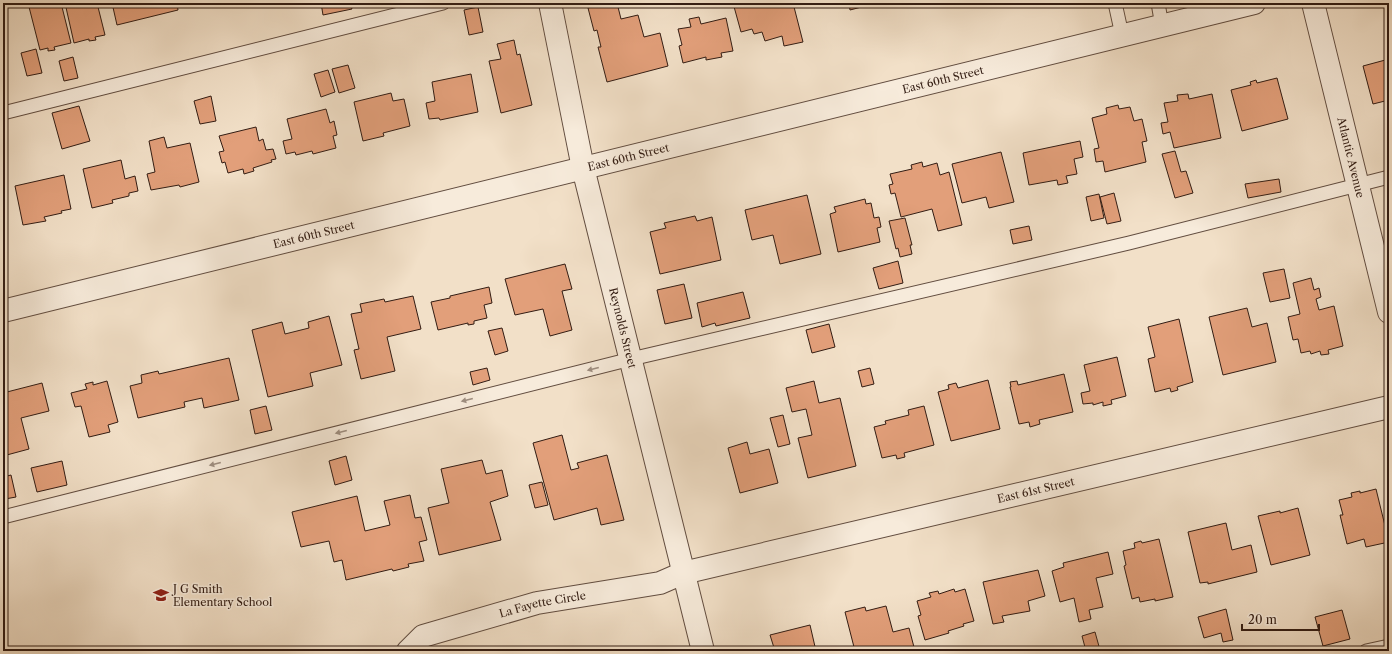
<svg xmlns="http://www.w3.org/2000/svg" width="1392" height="654" viewBox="0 0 1392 654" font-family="'Libre Caslon Text',serif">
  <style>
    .building { fill: #e29f7a; stroke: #321c13 }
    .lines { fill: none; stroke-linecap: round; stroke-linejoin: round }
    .service-casing { stroke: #624d40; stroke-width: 15 }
    .minor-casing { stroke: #624d40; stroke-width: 24 }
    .tertiary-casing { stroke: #624d40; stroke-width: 24 }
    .service { stroke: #f7ebdb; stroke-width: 13 }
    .minor { stroke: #f7ebdb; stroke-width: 22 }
    .tertiary { stroke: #f7ebdb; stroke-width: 22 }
    .oneway { fill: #9e8e81 }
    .labels { text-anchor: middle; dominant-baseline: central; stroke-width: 3; stroke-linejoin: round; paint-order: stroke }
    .street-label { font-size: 11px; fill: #321c13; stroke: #f7ebdb }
    .poi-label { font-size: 11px; fill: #321c13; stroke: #f7ebdb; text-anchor: start }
  </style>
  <rect width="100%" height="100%" fill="#f2e0c8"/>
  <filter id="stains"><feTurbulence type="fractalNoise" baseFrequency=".005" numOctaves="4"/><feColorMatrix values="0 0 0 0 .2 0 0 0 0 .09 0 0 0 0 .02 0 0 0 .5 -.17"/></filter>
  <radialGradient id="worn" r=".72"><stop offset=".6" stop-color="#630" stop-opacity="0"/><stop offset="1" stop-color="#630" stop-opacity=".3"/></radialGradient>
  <path class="building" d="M28,3H61L71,43L54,47L55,50L48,51V48L40,50Z
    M65,3H97L105,35L95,37L96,40L89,41V39L74,43Z
    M112,3H177L178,10L117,25Z
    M321,3H350L352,9L323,15Z
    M606,3H617L621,19L638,15L644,37L660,33L668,66L607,82L598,47H601L597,30L594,31L588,8Z
    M733,3H793L803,42L784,46L782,36L765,41L762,32L754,34L752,29L741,32Z
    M824,3H848L834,7L833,4L825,7Z
    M849,3H873V4L850,10Z
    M478,7L483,32L469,35L464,10Z
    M699,17L701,24L726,18L733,51L721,53L722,57L706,60V57L683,63L679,46L682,45L678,29L691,27L689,19Z
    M514,40L517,55L520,54L532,105L501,113L489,61L501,59L497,44Z
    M36,49L42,73L27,76L21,53Z
    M73,57L78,78L64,81L59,61Z
    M1389,59V81L1385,82L1389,100L1373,104L1363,66Z
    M348,65L355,88L339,93L332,69Z
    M328,70L335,92L321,97L314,74Z
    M471,74L478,112L440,120L439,118L429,119L426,103L435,101L432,82Z
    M1277,78L1288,119L1242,131L1231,90L1251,85L1250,82L1256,80L1257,83Z
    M391,93L393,101L404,99L410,126L383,133L384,136L363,141L354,102Z
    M1188,94L1189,99L1212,94L1221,138L1174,148L1170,132L1163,134L1161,123L1168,122L1164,103L1178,101L1177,95Z
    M211,96L216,121L200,124L194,101Z
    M1118,105L1119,109L1130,107L1134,121L1142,119L1147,141L1142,142L1146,162L1105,172L1103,161L1096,162L1094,149L1099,148L1092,118L1107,114L1106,108Z
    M79,106L90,141L62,149L52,113Z
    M326,109L330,123L334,121L337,135L333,136L336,148L313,154L312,151L296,155L295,152L286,154L283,141L292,139L287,119Z
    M256,127L259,141L263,139L266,150L273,149L276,159L271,160L272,162L253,168L254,171L244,174L243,169L228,173L225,162L222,163L219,152L224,151L219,136Z
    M164,137L167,148L190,143L199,182L180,187L179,185L151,190L147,174L155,172L149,141Z
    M1080,141L1083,157L1074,159L1077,174L1066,176L1068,183L1058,185L1057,180L1029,185L1023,153Z
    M1175,151L1181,172L1186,171L1193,193L1175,198L1162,154Z
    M1001,152L1014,202L989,208L986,197L962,203L952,164Z
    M121,160L125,179L135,176L138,191L129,193V196L112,200L113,203L92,208L83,169Z
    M922,162L923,167L937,163L940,175L949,172L962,225L938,231L932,209L901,217L895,193L891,194L889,185L893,184L890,174L912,169L911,165Z
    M64,175L71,209L61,211L62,213L44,217L46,221L23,225L15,186Z
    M1279,179L1281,192L1248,198L1245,184Z
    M1114,193L1121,221L1107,224L1100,197Z
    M1099,194L1104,218L1091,221L1086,197Z
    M807,195L821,254L780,264L773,235L752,240L745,210Z
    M865,199L866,204L871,203L874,218L879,217L881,227L877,228L880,242L838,252L830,214L836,212L834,207Z
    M695,216L697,221L712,217L721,260L660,274L650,232L666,228L664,223Z
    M905,218L912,245H910L912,254L900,257L898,248L896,249L889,221Z
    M1029,226L1032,240L1013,244L1010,230Z
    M898,261L903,283L879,289L873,268Z
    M565,264L572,289L562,291L572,330L550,336L543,309L515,315L505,279Z
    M1284,269L1290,298L1270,302L1263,273Z
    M1311,278L1314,290L1319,288L1321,297L1316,299L1319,310L1334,306L1343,346L1328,350L1329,354L1321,355L1320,351L1311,354L1310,351L1301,353L1298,339L1293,340L1288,317L1300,314L1293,283Z
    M684,284L692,318L665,324L657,290Z
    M489,287L492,303L484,305L487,318L474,321V324L468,325V323L438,330L431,302L450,298V296Z
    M743,292L750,318L716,326L715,323L702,327L697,303Z
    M413,296L421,329L387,337L395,371L361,379L354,350L359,349L351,314L362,312L360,304L384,299L385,302Z
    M1247,308L1252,327L1267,323L1276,362L1223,375L1209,317Z
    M329,316L342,365L310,373L313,386L268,397L252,330L282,322L285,334L309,328L308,322Z
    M1179,319L1193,382L1177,387L1178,390L1171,392L1170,388L1155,392L1148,359L1155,357L1148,327Z
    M829,324L835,347L812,353L806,330Z
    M502,328L508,351L495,355L488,331Z
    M1117,357L1126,396L1111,400L1112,404L1103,406V402L1093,405V403L1083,404L1081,393L1090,391L1084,365Z
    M229,358L239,400L204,408L202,398L184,402L185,407L138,418L130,386L142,383L141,375L158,371L159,374Z
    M487,368L490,380L473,385L470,372Z
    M870,368L874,384L862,387L858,371Z
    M1064,374L1073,412L1039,420L1040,424L1030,427L1029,422L1019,424L1010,387H1011L1010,382L1017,381L1018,385Z
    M988,380L1000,429L951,441L938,392L949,389L948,385L956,383L958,388Z
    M107,381L118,422L108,425L110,432L89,437L81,406L75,407L71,393L87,389L85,384L93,382V385Z
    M814,381L819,403L840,398L856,466L808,478L798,438L812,435L806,409L792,412L786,388Z
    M42,383L49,411L21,418L29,449L3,456V393Z
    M266,406L272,430L255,434L250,410Z
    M924,406L934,445L904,453L905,457L897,459L896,455L882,458L874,427L886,424L885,421L909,415L908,410Z
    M783,415L790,444L778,447L770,418Z
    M562,435L571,470L579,468L577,463L607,455L624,520L601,525L597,508L554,520L533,443Z
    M747,442L750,454L769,449L778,483L740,493L728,448Z
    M346,456L352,480L335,485L329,461Z
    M482,460L486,474L502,470L508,496L490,502L501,540L439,555L428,508L449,503L441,469Z
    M62,461L67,485L37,492L31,468Z
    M11,475L16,497L5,499L3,492V477Z
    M542,482L548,505L535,508L529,485Z
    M1376,489L1389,542L1366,547L1364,539L1347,544L1340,515H1343L1339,500L1352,497L1351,493L1360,491V493Z
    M410,495L415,518L421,517L427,540L419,542L424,561L408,564L409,567L393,571L392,569L346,580L342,560L334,562L329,541L301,547L292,512L357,496L365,531L390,525L384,501Z
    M1298,508L1310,555L1271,565L1258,516L1280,511V513Z
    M1226,523L1232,550L1251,545L1257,572L1208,584V582L1200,583L1188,532Z
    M1159,539L1173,597L1155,601V599L1140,602L1139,597L1132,599L1124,566L1126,565L1123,551L1135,548L1134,543L1141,541L1142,543Z
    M1108,552L1113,574L1096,578L1103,607L1089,610L1091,619L1079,622L1074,598L1060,602L1052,571L1064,567L1063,563Z
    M1038,570L1045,596L1028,601L1030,611L1002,616L1004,622L993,624L983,582Z
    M954,589L955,592L965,589L974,621L963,624L964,626L948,631L949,633L925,640L918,616L921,615L917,601L931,597L929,593L938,591L939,594Z
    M886,606L893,632L909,628L915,651H855L845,612L865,607L866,611Z
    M1226,609L1233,640L1223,642L1221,633L1204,638L1198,617Z
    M1342,610L1350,639L1323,646L1315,617Z
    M810,625L816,651H775L770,635Z
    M1095,632L1100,650L1086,651L1082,636Z"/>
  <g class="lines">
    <defs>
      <path id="service" d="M1115,3L1122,35
        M1158,3L1162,26
        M3,113L443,3
        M3,517L631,359L1129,243L1389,177
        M1366,651L1389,646"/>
      <g id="minor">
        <path id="s1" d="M1313,3L1389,312"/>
        <path id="s2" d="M3,311L1254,3"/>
        <path id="s3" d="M408,651L423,636L537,603L660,583L683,573L1389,407"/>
      </g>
      <g id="tertiary">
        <path id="s4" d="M550,3L583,168L703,651"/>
      </g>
    </defs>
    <use href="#service" class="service-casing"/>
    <use href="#minor" class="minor-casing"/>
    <use href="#tertiary" class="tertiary-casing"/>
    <use href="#service" class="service"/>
    <use href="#minor" class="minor"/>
    <use href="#tertiary" class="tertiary"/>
  </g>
  <defs><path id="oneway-solid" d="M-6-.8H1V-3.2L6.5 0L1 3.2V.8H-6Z"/></defs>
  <g class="oneway">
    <use href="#oneway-solid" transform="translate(593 369) rotate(166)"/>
    <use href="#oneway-solid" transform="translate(467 400) rotate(166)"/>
    <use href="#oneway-solid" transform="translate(341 432) rotate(166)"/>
    <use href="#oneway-solid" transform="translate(215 464) rotate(166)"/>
  </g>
  <defs>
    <symbol id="school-bare" viewBox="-9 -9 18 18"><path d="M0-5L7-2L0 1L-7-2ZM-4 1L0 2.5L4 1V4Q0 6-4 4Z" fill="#8f2418" stroke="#f7ebdb" stroke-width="2.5" paint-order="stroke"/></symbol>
  </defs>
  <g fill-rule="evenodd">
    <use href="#school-bare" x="150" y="584" width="22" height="22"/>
  </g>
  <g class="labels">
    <g class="street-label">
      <text stroke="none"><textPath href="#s2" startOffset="968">East 60th Street</textPath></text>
      <text stroke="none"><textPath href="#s2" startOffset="644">East 60th Street</textPath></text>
      <text stroke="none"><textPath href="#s1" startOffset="159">Atlantic Avenue</textPath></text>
      <text stroke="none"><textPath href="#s2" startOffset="320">East 60th Street</textPath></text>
      <text stroke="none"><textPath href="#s4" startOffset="333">Reynolds Street</textPath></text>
      <text stroke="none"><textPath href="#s3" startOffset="652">East 61st Street</textPath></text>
      <text stroke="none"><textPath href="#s3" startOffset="145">La Fayette Circle</textPath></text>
    </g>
    <g class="poi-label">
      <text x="173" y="589">J G Smith<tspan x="173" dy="13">Elementary School</tspan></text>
    </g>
  </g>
  <rect width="1392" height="654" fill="none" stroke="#f2e0c8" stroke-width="16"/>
  <rect x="4" y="4" width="1384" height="646" fill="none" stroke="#321c13" stroke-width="2"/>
  <rect x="8" y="8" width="1376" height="638" fill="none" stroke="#321c13"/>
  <path d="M1242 624v6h77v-6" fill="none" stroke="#321c13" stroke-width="2"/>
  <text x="1248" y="624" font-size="12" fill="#321c13" stroke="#f7ebdb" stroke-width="3" paint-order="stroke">20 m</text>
  <rect width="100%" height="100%" filter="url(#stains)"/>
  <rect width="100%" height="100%" fill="url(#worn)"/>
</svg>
